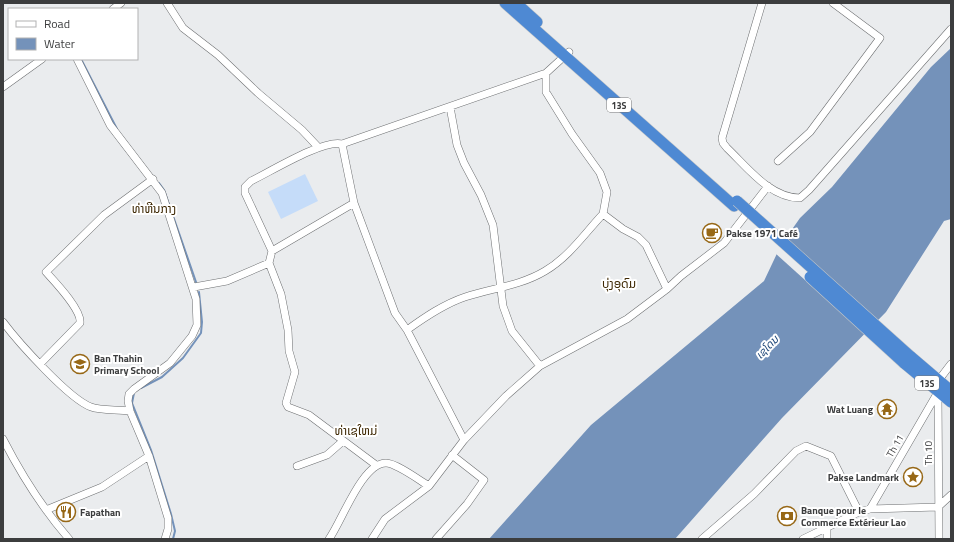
<svg xmlns="http://www.w3.org/2000/svg" width="954" height="542" viewBox="0 0 954 542" font-family="'Titillium Web','Noto Sans Lao',sans-serif">
  <style>
    .green { fill: #c5dcf9 }
    .water { fill: #7492ba }
    .pier { fill: #eaecee }
    .lines { fill: none; stroke-linecap: round; stroke-linejoin: round }
    .stream { stroke: #7492ba; stroke-width: 2 }
    .minor-casing { stroke: #6d6f71; stroke-width: 8 }
    .highway-casing { stroke: #c8c9c9; stroke-width: 12 }
    .minor { stroke: #fff; stroke-width: 7 }
    .highway { stroke: #4e89d3; stroke-width: 11 }
    .highway-bridge-casing { stroke: #c8c9c9; stroke-width: 12; stroke-linecap: butt }
    .highway-bridge { stroke: #4e89d3; stroke-width: 11 }
    .labels { text-anchor: middle; dominant-baseline: central; stroke-width: 4; stroke-linejoin: round; paint-order: stroke }
    .shield { fill: #fff; stroke: #767778; stroke-width: 1 }
    .shield-label { font-size: 9px; font-weight: bold; fill: #3c3d3e }
    .poi-label { font-size: 10px; font-weight: bold; fill: #3c3d3e; stroke: #fff; text-anchor: start }
    .street-label { font-size: 10px; fill: #3c3d3e; stroke: #fff }
    .water-label { font-size: 11px; font-style: italic; fill: #194376; stroke: #fff }
    .quarter-label { font-size: 12px; fill: #3e2803; stroke: #fff }
  </style>
  <rect width="100%" height="100%" fill="#eaecee"/>
  <path class="green" d="M305,174L318,201L281,219L268,192Z"/>
  <path class="water" d="M951,48V219L944,221L886,312L782,418L675,539H489L591,425L764,281L781,245L800,218L832,187L931,67Z"/>
  <path class="pier" d="M779,245L876,325L866,335L775,253Z"/>
  <g class="lines">
    <path class="stream" d="M81,59L117,129
      M159,183L164,190L196,282
      M141,388L162,377L183,358L201,333L202,322L199,292
      M134,393L132,403L151,450L171,514L175,531L173,539"/>
    <defs>
      <path id="minor" d="M167,3L183,28L218,55L258,93L302,130L318,147
        M762,3L722,138L723,143L727,148C747,167 770,198 800,198L809,190L951,29
        M113,9L121,3
        M77,59L110,125L162,193L196,299L197,325L192,336L170,363L134,389L129,394L128,401L130,411L149,456L168,518V529L165,539
        M546,73V92L572,134L600,173L607,192L603,214L623,229L638,237L646,245L667,289
        M3,87L42,59
        M450,107L457,145L464,163L481,195L493,225L503,306L512,331L540,366
        M342,144L354,203L395,313L407,330L464,440
        M778,161L810,132L880,38L833,3
        M272,251L354,203
        M194,287L227,281L269,263
        M3,322C18,342 69,399 91,407C102,411 118,409 130,411
        M407,330C425,317 444,304 465,297C492,288 520,286 545,271C569,257 585,233 603,214
        M40,364L80,323C82,310 55,282 46,272L104,215L153,179
        M938,381L951,364
        M938,394L939,539
        M3,439C21,474 43,509 69,539
        M376,465L309,415L288,407L286,403L295,372L289,351L288,330L281,294L269,263L272,251L245,193V187L251,181C270,172 323,139 342,144L546,73L569,52
        M297,466L327,455L343,441
        M870,509L938,507L951,495
        M46,510L102,487L149,456
        M827,528V539
        M329,539C342,521 362,463 386,463C396,463 419,480 429,486
        M372,539L385,519L429,486L464,440L506,396L540,366L627,319L667,289L681,276L724,243L768,186
        M436,539L467,504L484,480L452,455
        M702,539L754,494L796,451L806,446L831,456L859,512
        M803,539L859,512L870,509L938,392"/>
      <path id="highway" d="M505,3L734,206
        M516,3L537,22
        M910,356L951,391
        M904,363L951,402"/>
    </defs>
    <use href="#minor" class="minor-casing"/>
    <use href="#highway" class="highway-casing"/>
    <use href="#minor" class="minor"/>
    <use href="#highway" class="highway"/>
    <defs>
      <path id="highway-bridge" d="M737,201L910,356
        M810,277L904,363"/>
    </defs>
    <use href="#highway-bridge" class="highway-bridge-casing"/>
    <use href="#highway-bridge" class="highway-bridge"/>
  </g>
  <defs>
    <symbol id="cafe-ring" viewBox="-11 -11 22 22"><circle r="9.5" fill="#fff" stroke="#976817" stroke-width="1.5"/><path d="M-5.5-4.5H6V0H3Q3 3.5 0 3.5H-2.5Q-5.5 3.5-5.5 0ZM3-3.2v2h1.7v-2ZM-6 4.5H4V6H-6Z" fill="#976817"/></symbol>
    <symbol id="school-ring" viewBox="-11 -11 22 22"><circle r="9.5" fill="#fff" stroke="#976817" stroke-width="1.5"/><path d="M0-5L7-2L0 1L-7-2ZM-4 1L0 2.5L4 1V4Q0 6-4 4Z" fill="#976817"/></symbol>
    <symbol id="temple-ring" viewBox="-11 -11 22 22"><circle r="9.5" fill="#fff" stroke="#976817" stroke-width="1.5"/><path d="M0-6L5-2H3V0L6.5 2.5H4V6H1.5V3h-3V6H-4V2.5H-6.5L-3 0V-2H-5Z" fill="#976817"/></symbol>
    <symbol id="sight-ring" viewBox="-11 -11 22 22"><circle r="9.5" fill="#fff" stroke="#976817" stroke-width="1.5"/><path d="M0-6L1.8-2.2L6-1.7L2.9 1.2L3.7 5.4L0 3.3L-3.7 5.4L-2.9 1.2L-6-1.7L-1.8-2.2Z" fill="#976817"/></symbol>
    <symbol id="restaurant-ring" viewBox="-11 -11 22 22"><circle r="9.5" fill="#fff" stroke="#976817" stroke-width="1.5"/><path d="M-5-6h1v4h1v-4h1v4h1v-4h1v5L-1.5 .5V6h-2V.5L-5-1ZM5-6V6H3V1.5H1.5Q1.5-4 5-6Z" fill="#976817"/></symbol>
    <symbol id="bank-ring" viewBox="-11 -11 22 22"><circle r="9.5" fill="#fff" stroke="#976817" stroke-width="1.5"/><path d="M-6-4H6V4H-6ZM0-2.3a2.3 2.3 0 1 0 0 4.6a2.3 2.3 0 1 0 0-4.6Z" fill="#976817"/></symbol>
  </defs>
  <g fill-rule="evenodd">
    <use href="#cafe-ring" x="701" y="222" width="22" height="22"/>
    <use href="#school-ring" x="69" y="353" width="22" height="22"/>
    <use href="#temple-ring" x="876" y="398" width="22" height="22"/>
    <use href="#sight-ring" x="902" y="466" width="22" height="22"/>
    <use href="#restaurant-ring" x="55" y="501" width="22" height="22"/>
    <use href="#bank-ring" x="776" y="505" width="22" height="22"/>
  </g>
  <g class="labels">
    <g class="shield">
      <rect x="607" y="98" width="24" height="14" rx="3"/>
      <rect x="915" y="376" width="24" height="14" rx="3"/>
    </g>
    <g class="shield-label">
      <text x="619" y="105">13S</text>
      <text x="927" y="383">13S</text>
    </g>
    <g class="poi-label">
      <text x="726" y="233">Pakse 1971 Café</text>
      <text x="94" y="358">Ban Thahin<tspan x="94" dy="12">Primary School</tspan></text>
      <text x="873" y="409" text-anchor="end">Wat Luang</text>
      <text x="899" y="477" text-anchor="end">Pakse Landmark</text>
      <text x="801" y="510">Banque pour le<tspan x="801" dy="12">Commerce Extérieur Lao</tspan></text>
      <text x="80" y="512">Fapathan</text>
    </g>
    <g class="street-label">
      <text transform="translate(895 446) rotate(-60)">Th 11</text>
      <text transform="translate(928 453) rotate(-90)">Th 10</text>
    </g>
    <g class="water-label">
      <text transform="translate(767 347) rotate(-46)">ເຊໂດນ</text>
    </g>
    <g class="quarter-label">
      <text x="154" y="208">ທ່າຫີນກາງ</text>
      <text x="619" y="283">ບຸ່ງອຸດົມ</text>
      <text x="356" y="430">ທ່າເຊໃຫມ່</text>
    </g>
  </g>
  <rect width="954" height="542" fill="none" stroke="#3c3d3e" stroke-width="8"/>
  <rect x="8" y="8" width="130" height="52" fill="#ffffff" stroke="#b1b1b2"/>
  <rect x="16" y="21" width="20" height="6" fill="#ffffff" stroke="#b1b1b2"/>
  <text x="44" y="28" font-size="12" fill="#3c3d3e">Road</text>
  <rect x="16" y="38" width="20" height="12" fill="#7492ba" stroke="#b1b1b2"/>
  <text x="44" y="48" font-size="12" fill="#3c3d3e">Water</text>
</svg>
